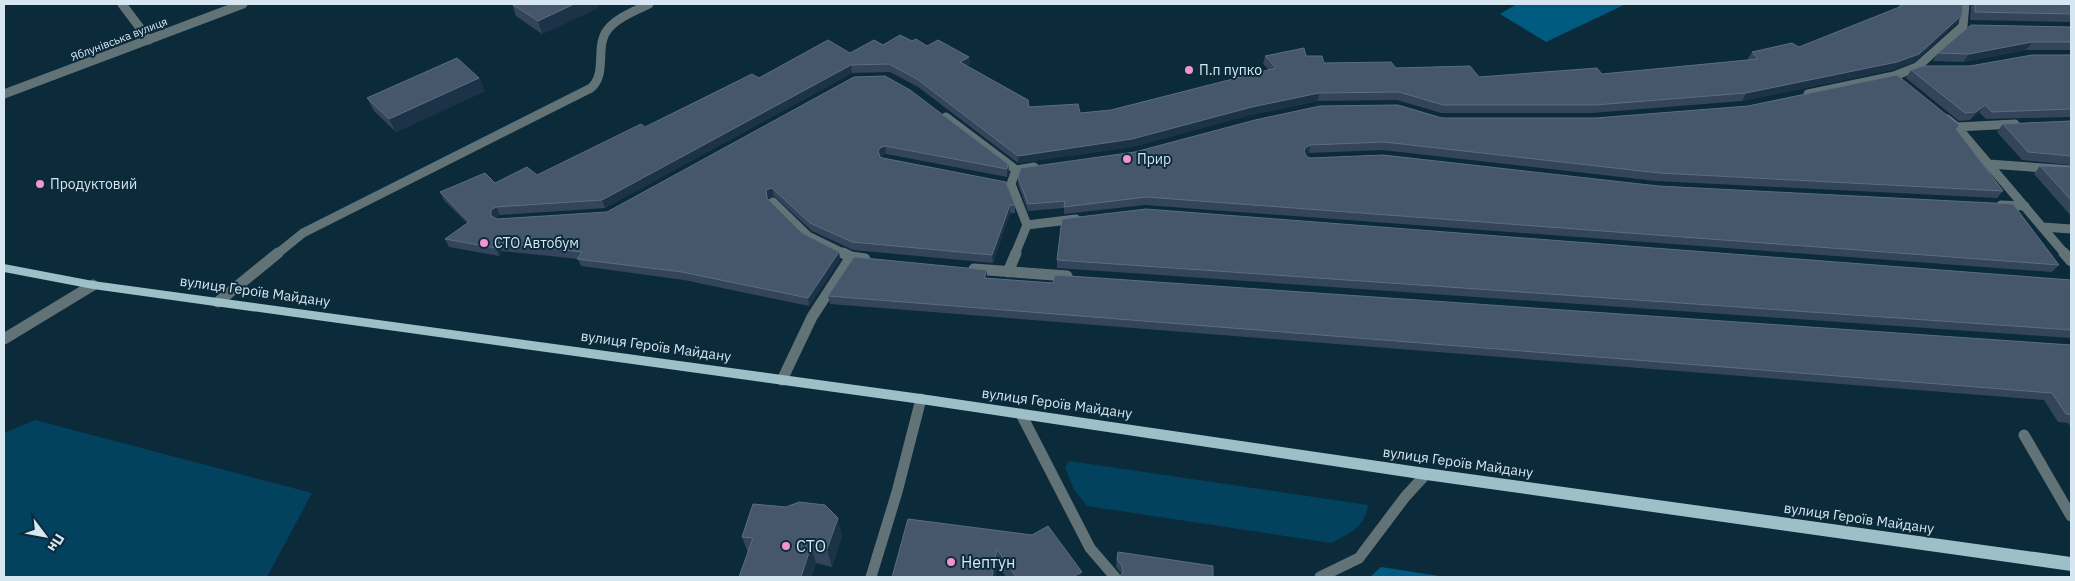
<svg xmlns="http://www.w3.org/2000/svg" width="2075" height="581" viewBox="0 0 2075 581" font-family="'IBM Plex Sans',sans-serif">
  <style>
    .green { fill: #03425e }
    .forest { fill: #005b80 }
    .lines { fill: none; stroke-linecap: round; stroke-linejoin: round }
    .lane-far1 { stroke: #627377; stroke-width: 9 }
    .lane { stroke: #627377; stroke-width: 11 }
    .street { stroke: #627377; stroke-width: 9 }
    .primary { fill: #9cbfc8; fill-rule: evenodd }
    .wall { fill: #34455b }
    .shaded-wall { fill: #1c3347 }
    .building { fill: #46576c; stroke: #5c6d81 }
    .poi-dot { fill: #f491d3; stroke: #0b2a3a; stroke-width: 2 }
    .labels { text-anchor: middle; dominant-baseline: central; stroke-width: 4; stroke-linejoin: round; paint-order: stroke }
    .far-street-label { font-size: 11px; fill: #d6e7f2; stroke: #0b2a3a }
    .poi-label { font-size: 14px; fill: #d6e7f2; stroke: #0b2a3a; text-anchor: start }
    .street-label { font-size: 14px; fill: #d6e7f2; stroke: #0b2a3a }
    .near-poi-label { font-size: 16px; fill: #d6e7f2; stroke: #0b2a3a; text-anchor: start }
  </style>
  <rect width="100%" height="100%" fill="#0b2a3a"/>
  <path class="green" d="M35,420L312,493L267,577H4V433Z
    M1069,461L1368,505C1365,527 1349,534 1331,543L1087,506L1074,490L1065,467Z"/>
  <path class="forest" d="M1517,4H1626L1546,42L1500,14Z
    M1381,567L1446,577H1370Z"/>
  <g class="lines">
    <path class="lane-far1" d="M1808,94L1894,76L1917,67L1963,26L1965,4
      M946,117L1016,170
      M1947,119L1957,127L2065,254
      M1957,127L2015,124
      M1989,164L2071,170
      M773,202L808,236L845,254
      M2001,205L2025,206
      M1027,225L1076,219
      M2043,227L2071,229
      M277,254L303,233L591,88C608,73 594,46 608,29C618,17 635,11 649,4
      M1015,254L1027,225L1011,184L1016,170L1034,167"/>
    <path class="lane" d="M843,253L851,257L865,259
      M2064,253L2071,261
      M974,269L1067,276
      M1008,272L1016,253
      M218,302L278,253
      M4,339L93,285
      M782,380L812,317L851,257
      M1021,414L1090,548L1115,577
      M2024,435L2071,516
      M871,577L897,492L921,399
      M1320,577L1359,558L1405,497L1426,474"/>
    <path class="street" d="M122,4L149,40
      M4,94L243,4"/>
    <path class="primary" d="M4,264L93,281L921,394L1426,468L2071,557V571L1426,480L921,404L93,289L4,272Z"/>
  </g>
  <path class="wall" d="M512,4H597L598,8L542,34L516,16Z
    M1899,4H1963L1957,23L1914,62L1892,70L1742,101L1592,113H1441L1397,100L1318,101L1250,115L1132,147L1018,163L918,87L890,72L852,73L605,208L500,215L495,218L497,219L607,212L854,77L1008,164L1009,172L1007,177L886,154L881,156L880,157L1015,205V213H1010L993,263L853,250L812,231L774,196L768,198V200L802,233L839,252L840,260L809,306L684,280L581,266L578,259L502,251L499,256L449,247L445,239L467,223L444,200L440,192L537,175L759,78L883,45L912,41L969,57L970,64L967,66L1029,107L1080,113L1111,110L1269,70L1263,64L1265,56H1306L1324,63L1396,68L1479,77L1602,74L1747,60L1752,52L1799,47L1898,8Z
    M1971,4H2071V22L1970,20Z
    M2071,27V50H2026L1963,62L1933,61L1938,53Z
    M2071,55V117L1986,119L1979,112L1970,120L1959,121L1906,78L1911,70L1970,66Z
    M479,78L485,91L396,132L374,111L367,98Z
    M1442,118L1956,130L2003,191L1997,198L1656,181L1382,150L1309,153L1306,154L1307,157L1311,158L2059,265L2052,272L1145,205L1064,214V208L1028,211L1018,184V177Z
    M2071,121V165L2022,160L1997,132L2003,124Z
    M2040,166L2071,167V216L2034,174Z
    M1057,260L2071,280V338L1057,268Z
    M1053,283L2071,345V428L2068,423L2058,422L2044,400L830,304L828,296Z
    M1032,535L1082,572L1081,577H1006L998,565L892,577Z
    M842,536L832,567L816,563L811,577H739L748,553L742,537Z
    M1118,552L1213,577L1120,576L1121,574V573L1116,567Z"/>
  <path class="shaded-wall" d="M574,4H597L598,8L542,34L538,21Z
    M1962,15L1957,23L1914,62L1892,70L1742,101L1746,93Z
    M2032,42L2026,50L1963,62L1969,54Z
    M969,57L970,64L960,70V62Z
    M851,65L852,73L605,208L602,200Z
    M479,78L485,91L396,132L389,119Z
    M1319,93L1318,101L1250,115L1132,147L1018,163V156Z
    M1985,105L1979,112L1970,120L1976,112Z
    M1310,145L1309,153L1304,156L1305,148Z
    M885,146L886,154L881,156L879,159L878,151L880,148Z
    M1008,164L1009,172L1007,177V169Z
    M772,188L774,196L768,198V206L766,190Z
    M1010,205V213L993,263L992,255Z
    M496,207L500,215L495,218L491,216V210Z
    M498,243L502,251L499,256L496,248Z
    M839,252L840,260L809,306L808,298Z
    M987,270V278L985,286L984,278Z
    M838,518L842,536L832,567L827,549Z
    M811,546L816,563L811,577H801Z
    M997,549L998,565L996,577H992Z
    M1082,572L1081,577H1072Z"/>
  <path class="building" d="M512,4H574L538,21Z
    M1902,4H1963L1962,15L1919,54L1897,62L1746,93L1595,105H1443L1399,92L1319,93L1252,107L1132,139L1018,156L917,79L889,64L851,65L602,200L496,207L491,210V216L497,219L607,212L854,77L885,76L910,90L1008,164L1007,169L885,146L880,148L878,151L880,157L883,158L1006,182L1015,205H1010L992,255L852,242L810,223L772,188L766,190L767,198L802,233L839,252L808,298L682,272L577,259L582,252L498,243L496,248L445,239L469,222L440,192L485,173L495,183L527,167L537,175L641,124L645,127L752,74L759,78L828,40L850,53L874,40L883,45L900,35L912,41L916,39L927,46L938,40L969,57L960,62L1028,100L1029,107L1078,104L1080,113L1111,110L1276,68L1265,56L1304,48L1306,56H1322L1324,63L1391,62L1396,68L1470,66L1479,77L1597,68L1602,74L1758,59L1752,52L1792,43L1799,47L1902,6Z
    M1975,4H2071V14L1975,12Z
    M1971,25L2071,27V42H2032L1969,54L1938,53Z
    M2032,55H2071V109L1992,112L1985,105L1976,112L1965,113L1911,70L1923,66H1970Z
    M457,58L479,78L389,119L367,98Z
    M1897,75L1958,124L1959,126L1956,129L2003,191L1659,173L1384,142L1310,145L1305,148L1304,152L1307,157L1311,158L1383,155L1658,186L2013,204L2059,265L1146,197L1064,207L1065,201L1028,204L1018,177L1021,168L1135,152L1255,120L1320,106L1398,105L1442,118H1596L1748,106Z
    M2071,121V156L2028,152L2003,124Z
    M2040,166L2071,167V200Z
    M1146,209L2071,280V330L1057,260L1062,219Z
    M854,257L987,270L984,278L1053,283L1055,275L2071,345V415L2066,414L2052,393L828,296Z
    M799,502L825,505L838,518L827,549L811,546L801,577H739L753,538L742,537L753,504L786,507Z
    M908,519L1032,535L1048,526L1082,572L1072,577H1016L997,549L992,577H892Z
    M1118,552L1213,566V577H1115L1120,576L1123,572L1122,566L1117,560Z"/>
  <g class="poi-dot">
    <circle cx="1189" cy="70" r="5"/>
    <circle cx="1127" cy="159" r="5"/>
    <circle cx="40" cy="184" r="5"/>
    <circle cx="484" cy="243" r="5"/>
    <circle cx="786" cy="546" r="5"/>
    <circle cx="951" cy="562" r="5"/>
  </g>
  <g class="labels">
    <g class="far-street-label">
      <text transform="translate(119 39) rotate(-21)">Яблунівська вулиця</text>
    </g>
    <g class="poi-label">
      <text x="1199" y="70">П.п пупко</text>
      <text x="1137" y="159">Прир</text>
      <text x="50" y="184">Продуктовий</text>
      <text x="494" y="243">СТО Автобум</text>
    </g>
    <g class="street-label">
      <text transform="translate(255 291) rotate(8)">вулиця Героїв Майдану</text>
      <text transform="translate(656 346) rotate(8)">вулиця Героїв Майдану</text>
      <text transform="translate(1057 403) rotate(8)">вулиця Героїв Майдану</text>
      <text transform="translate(1458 462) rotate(8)">вулиця Героїв Майдану</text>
      <text transform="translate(1859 518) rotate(8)">вулиця Героїв Майдану</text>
    </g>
    <g class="near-poi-label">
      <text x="796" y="546">СТО</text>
      <text x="961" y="562">Нептун</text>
    </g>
  </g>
  <rect width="2075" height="581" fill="none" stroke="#d6e7f2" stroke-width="10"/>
  <g transform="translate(45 536) rotate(122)" stroke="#0b2a3a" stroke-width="4" paint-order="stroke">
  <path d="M0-4L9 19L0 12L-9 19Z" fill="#d6e7f2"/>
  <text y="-8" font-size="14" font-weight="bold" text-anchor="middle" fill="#d6e7f2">Пн</text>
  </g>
</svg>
